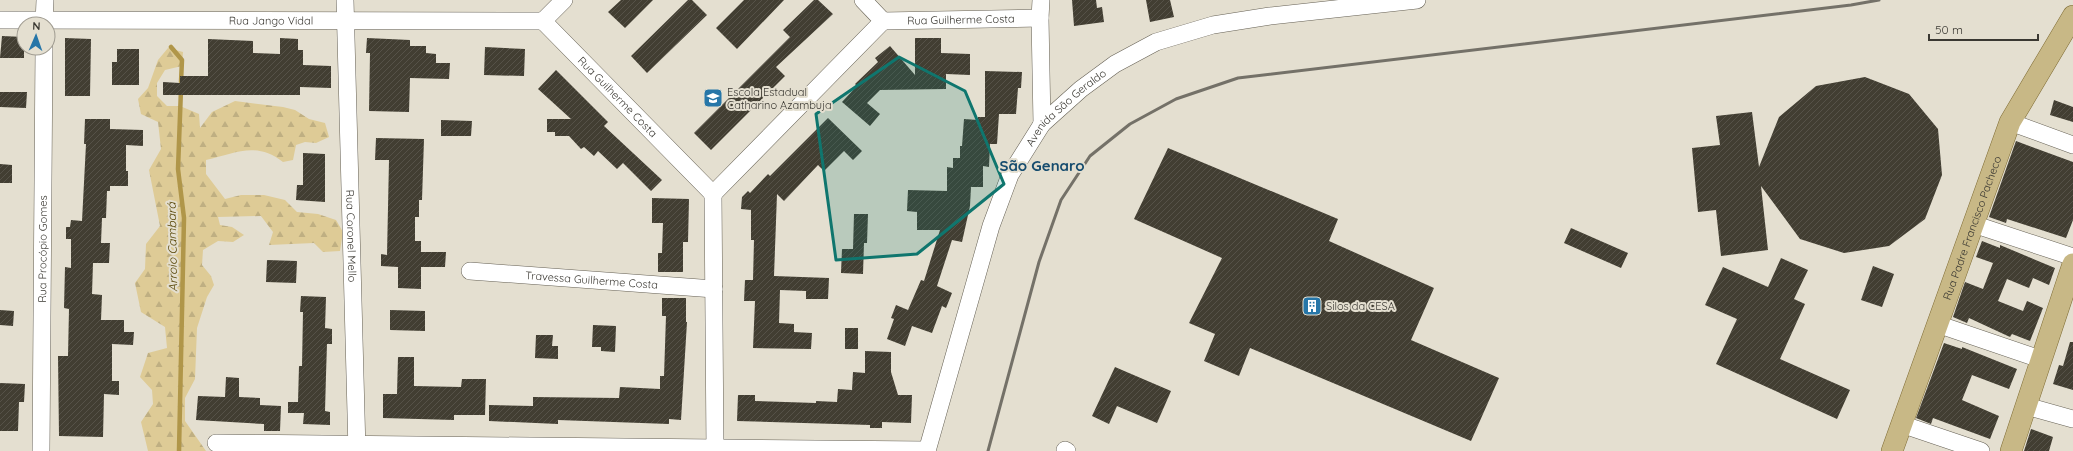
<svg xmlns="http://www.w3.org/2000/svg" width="2073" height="451" viewBox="0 0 2073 451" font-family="Quicksand,sans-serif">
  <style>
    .forest { fill: url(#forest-firs) }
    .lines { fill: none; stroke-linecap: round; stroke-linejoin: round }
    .stream { stroke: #b09649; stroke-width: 4.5 }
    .building { fill: url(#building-hatch) }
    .minor-casing { stroke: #656054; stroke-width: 18 }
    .major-casing { stroke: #7f6c34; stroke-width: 22 }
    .minor { stroke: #fff; stroke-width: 17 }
    .major { stroke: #c8b886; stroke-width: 21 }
    .rail { stroke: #747168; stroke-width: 3 }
    .marked { fill: #0f766e; fill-opacity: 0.2; stroke: #0f766e; stroke-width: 3; stroke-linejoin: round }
    .labels { text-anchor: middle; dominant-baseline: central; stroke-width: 4; stroke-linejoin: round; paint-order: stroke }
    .street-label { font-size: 11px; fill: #3a3832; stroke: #e4dfd0 }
    .poi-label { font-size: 11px; fill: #3a3832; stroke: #e4dfd0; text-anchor: start }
    .water-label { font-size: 12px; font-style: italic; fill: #574505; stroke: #e4dfd0 }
    .district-label { font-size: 15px; font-weight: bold; fill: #164c6e; stroke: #e4dfd0 }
  </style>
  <defs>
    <pattern id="forest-firs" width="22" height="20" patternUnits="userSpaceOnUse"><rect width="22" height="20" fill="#decb96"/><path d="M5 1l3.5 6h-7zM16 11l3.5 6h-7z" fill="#bfaf82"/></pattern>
    <pattern id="building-hatch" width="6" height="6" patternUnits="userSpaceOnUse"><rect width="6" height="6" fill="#423e32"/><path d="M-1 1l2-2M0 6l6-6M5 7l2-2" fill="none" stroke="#565248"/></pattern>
  </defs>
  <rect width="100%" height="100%" fill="#e4dfd0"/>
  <path class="forest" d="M168,48L183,52L182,66L165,70L157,83V96L167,106H180L199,114L200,128L212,112L235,101L283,107L295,110L309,119L325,123L329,137L316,143L305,142L296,145L293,160L283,162C256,141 236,153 206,160V174L225,199L241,195H264L285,200L297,212L318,214L336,220L343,232L340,251L323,252L314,243L269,245L273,232L261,216L218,217L220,225L232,227L244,235L233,242L218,241L203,250L202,265L211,276L214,285L207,297L197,328L195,379L185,398V421L206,451H148L141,422L153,404L152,390L140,377L148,353L167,348L165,327L141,312L135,283L145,269L146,244L160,226L149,170L161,149L158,122L141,114L138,99L148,88L158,60Z"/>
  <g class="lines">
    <path class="stream" d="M171,47L182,60L181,82
      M179,451L184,218L178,169L181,89"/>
  </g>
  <path class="building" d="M621,0H653L625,28L608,12Z
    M688,0H692L707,15L647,73L631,56Z
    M744,0H784L737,49L716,28Z
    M814,0H818L833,14L776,67L785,76L711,150L694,133L790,37L783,30Z
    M1072,0H1096L1097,8L1102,7L1104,22L1074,26Z
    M1146,0H1170L1174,17L1150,22Z
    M2,36L24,37V58H0Z
    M65,38L91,39L90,96H65Z
    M280,38L298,39V50H303V65L331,66V88L300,87V95H163V82L180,83V76H208V39L253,41V53L280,54Z
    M367,38L410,40V46H426V53L436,54V63H450L449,79L410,78L409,112L369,111L370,53H366Z
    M915,38H941V53L970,54V75L946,74V89L880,90L867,103L880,114L870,126L842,102L857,86L855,84L878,62L875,58L890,46L915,75Z
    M485,47L525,49L524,76L484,75Z
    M117,49H139V85H112V62H117Z
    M556,70L608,122L604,126L662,180L651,191L623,163L617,169L598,151L594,156L584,147L581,149L569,136H555V132H547V119H571L538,89Z
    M985,71L1022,72L1021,88H1018L1016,114H999L997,144H990L989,167L983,166V187H971L970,206L962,242L952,240L937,286L952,293L946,308L942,306L932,333L912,326L905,346L887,339L894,319L891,318L896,305L908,310L921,280L924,281L940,230H917V212L907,211L908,190L947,191V167L953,168V158H960V146H962L964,119L978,120V117H985Z
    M1865,77L1909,94L1938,129L1942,175L1925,219L1889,246L1844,253L1800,239L1761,186L1768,250L1721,256L1716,210L1698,212L1692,148L1720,145L1716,116L1752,112L1759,167L1779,117L1816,86Z
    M0,92H27L26,108L0,107Z
    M2054,100L2073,107V122L2050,115Z
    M828,118L862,151L853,160L844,151L824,171L818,165L784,201L777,194L774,276L829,278L828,299H806V291L780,290L779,323L794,324V332L812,333L811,349L753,348L755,301H744L745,280H753L754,240H751V210L741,209L742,197L748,191L750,193L768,174L770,176Z
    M85,119H110V129L143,130V146L126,145V171H128V186H110V191H107L106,218H102L101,243H110L109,263H93L92,294L102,295L101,320H124V332H134L133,345L112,344V381H119V395L104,394L103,437L59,436L58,356H68L69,309L64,308L65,267L71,268V239H66V227H70L71,220L82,221L86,144H84Z
    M441,120L472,121L471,136H441Z
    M376,138L424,139L422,200H419V217H415V241H421V252H446L445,267H421V289L398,288V267L381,266V254L387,255L389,160H375Z
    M2016,141L2073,162V220L2066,238L2007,219L2006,223L1989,217Z
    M1168,148L1338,219L1329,241L1434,288L1411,340L1499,378L1471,441L1250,348L1239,376L1204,361L1215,334L1189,323L1222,258L1134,219Z
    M303,153L325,154V202L296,200L297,185H303Z
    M0,164L12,165V183H0Z
    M652,198L689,199L688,242H683V272H658V253H662L663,223H652Z
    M854,214H868L867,243H864L863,274L841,273L842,249H853Z
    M1571,228L1628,253L1621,268L1564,243Z
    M1982,241L2000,248V245L2055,268L2049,285L2033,278L2029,288L2007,279L1998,301L2023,311L2027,301L2043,308L2030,341L2012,334L2010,337L1969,318L1967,323L1953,317L1965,282L1983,289L1993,263L1976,257Z
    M1781,258L1808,270L1794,299L1805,304L1780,359L1850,390L1837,419L1716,364L1737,319L1705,305L1723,267L1768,287Z
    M267,260L297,261L296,283L266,282Z
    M1873,266L1894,274L1882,307L1861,300Z
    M301,296L326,297L325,328L332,329V344H327L326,375L325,411L330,412V425L303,424L304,413H288V402H298L299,366H302L303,312H300Z
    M662,298H686V322H687L681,420L669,419V424L558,420V424L489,421V405L533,406V397L619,398L620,387L660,389V376H664L666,316H662Z
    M0,310L14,311L13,326L0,325Z
    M390,310L425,311V331L390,330Z
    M593,325L616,326L615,352L601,351V347H592Z
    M845,328H858V349H845Z
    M536,335H553L552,346H558V359L535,358Z
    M2070,342H2073V390L2053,384L2059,365L2063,366Z
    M1944,343L1962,349V347L2017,369L2009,389L1972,375L1962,400L1999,416L1990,439L1933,418L1931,424L1916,418Z
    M865,351L891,352V372L898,395H912L911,423L882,422V428H870V425L737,421L738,395H755V401L816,403V401L837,402L838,389L852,390L853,372L865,373Z
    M398,357H414V386L461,387L462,379H486L485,415H454V420L383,418V394H397Z
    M1115,367L1171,391L1157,423L1117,406L1109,424L1092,416Z
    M226,377L239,378V397L260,398V405L281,406L280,431H264V424L196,420L198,396L225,397Z
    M0,383L25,384L24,402H19L18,431H0Z
    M2031,429L2053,437L2049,451H2024Z"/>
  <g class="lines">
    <defs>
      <g id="minor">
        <path id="s1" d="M345,0L357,451"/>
        <path id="s2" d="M564,0L543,21L713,194L883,21L863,0"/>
        <path d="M1041,0L1040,18L1042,124"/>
        <path id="s3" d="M0,20L543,21"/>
        <path id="s4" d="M883,21L1040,18"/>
        <path d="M44,24L45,0"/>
        <path d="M2010,122L2073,145"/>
        <path d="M713,194L715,451"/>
        <path d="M1973,224L2073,257"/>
        <path id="s5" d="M470,271L714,289"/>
        <path d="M1937,324L2040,359"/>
        <path d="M2026,406L2073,419"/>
        <path d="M1901,424L1981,451"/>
        <path d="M216,443L927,450"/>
        <path d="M1065,450L1067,451"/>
        <path id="s6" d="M41,451L44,48"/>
        <path id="s7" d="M927,451L991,226L1010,175L1042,124L1081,89L1115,64L1156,42L1213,25L1270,16L1417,0"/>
      </g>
      <g id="major">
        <path id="s8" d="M1892,451L2010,122L2073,16"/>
        <path d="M2011,451L2073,264"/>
      </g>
    </defs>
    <use href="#minor" class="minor-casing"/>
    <use href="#major" class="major-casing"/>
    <use href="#minor" class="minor"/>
    <use href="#major" class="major"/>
    <path class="rail" d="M988,451L1039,262L1061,200L1090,156L1130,124L1176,99L1238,78L1851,5L1879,0"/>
  </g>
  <path class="marked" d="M899,57L965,91L1004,184L917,254L836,260L816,114Z"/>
  <defs>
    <symbol id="school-square" viewBox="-11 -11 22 22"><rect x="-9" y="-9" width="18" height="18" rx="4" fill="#2676a8" stroke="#e4dfd0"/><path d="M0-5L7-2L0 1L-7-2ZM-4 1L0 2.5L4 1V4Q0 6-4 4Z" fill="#fff"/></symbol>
    <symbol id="building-square" viewBox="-11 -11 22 22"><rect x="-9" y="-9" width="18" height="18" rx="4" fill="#2676a8" stroke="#e4dfd0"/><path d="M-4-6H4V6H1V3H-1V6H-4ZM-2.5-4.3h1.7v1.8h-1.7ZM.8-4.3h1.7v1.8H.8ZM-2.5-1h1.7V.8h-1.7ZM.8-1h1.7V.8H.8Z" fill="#fff"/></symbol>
  </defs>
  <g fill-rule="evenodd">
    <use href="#school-square" x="702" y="87" width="22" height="22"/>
    <use href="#building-square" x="1301" y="295" width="22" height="22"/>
  </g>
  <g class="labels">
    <g class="street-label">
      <text stroke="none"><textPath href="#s4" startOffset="78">Rua Guilherme Costa</textPath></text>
      <text stroke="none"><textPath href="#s3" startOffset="271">Rua Jango Vidal</textPath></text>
      <text stroke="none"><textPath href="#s2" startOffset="136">Rua Guilherme Costa</textPath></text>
      <text stroke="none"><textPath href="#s7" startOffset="377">Avenida São Geraldo</textPath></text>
      <text stroke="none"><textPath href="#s8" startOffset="237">Rua Padre Francisco Pacheco</textPath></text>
      <text stroke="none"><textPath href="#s1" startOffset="236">Rua Coronel Mello</textPath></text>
      <text stroke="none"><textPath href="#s6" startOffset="202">Rua Procópio Gomes</textPath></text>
      <text stroke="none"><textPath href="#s5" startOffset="122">Travessa Guilherme Costa</textPath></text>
    </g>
    <g class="poi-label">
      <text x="727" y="92">Escola Estadual<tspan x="727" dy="13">Catharino Azambuja</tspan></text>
      <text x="1326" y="306">Silos da CESA</text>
    </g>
    <g class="water-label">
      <text transform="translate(172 247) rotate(-91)">Arroio Cambará</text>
    </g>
    <g class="district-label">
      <text x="1042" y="165">São Genaro</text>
    </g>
  </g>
  <g transform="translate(36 36) rotate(2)"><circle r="19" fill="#e4dfd0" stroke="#a09c91"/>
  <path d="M0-3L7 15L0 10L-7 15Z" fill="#2676a8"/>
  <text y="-6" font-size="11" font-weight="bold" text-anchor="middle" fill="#3a3832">N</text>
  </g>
  <path d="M1929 34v6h109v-6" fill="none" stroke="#3a3832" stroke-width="2"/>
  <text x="1935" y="34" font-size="12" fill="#3a3832" stroke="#e4dfd0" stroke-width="3" paint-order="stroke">50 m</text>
</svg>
